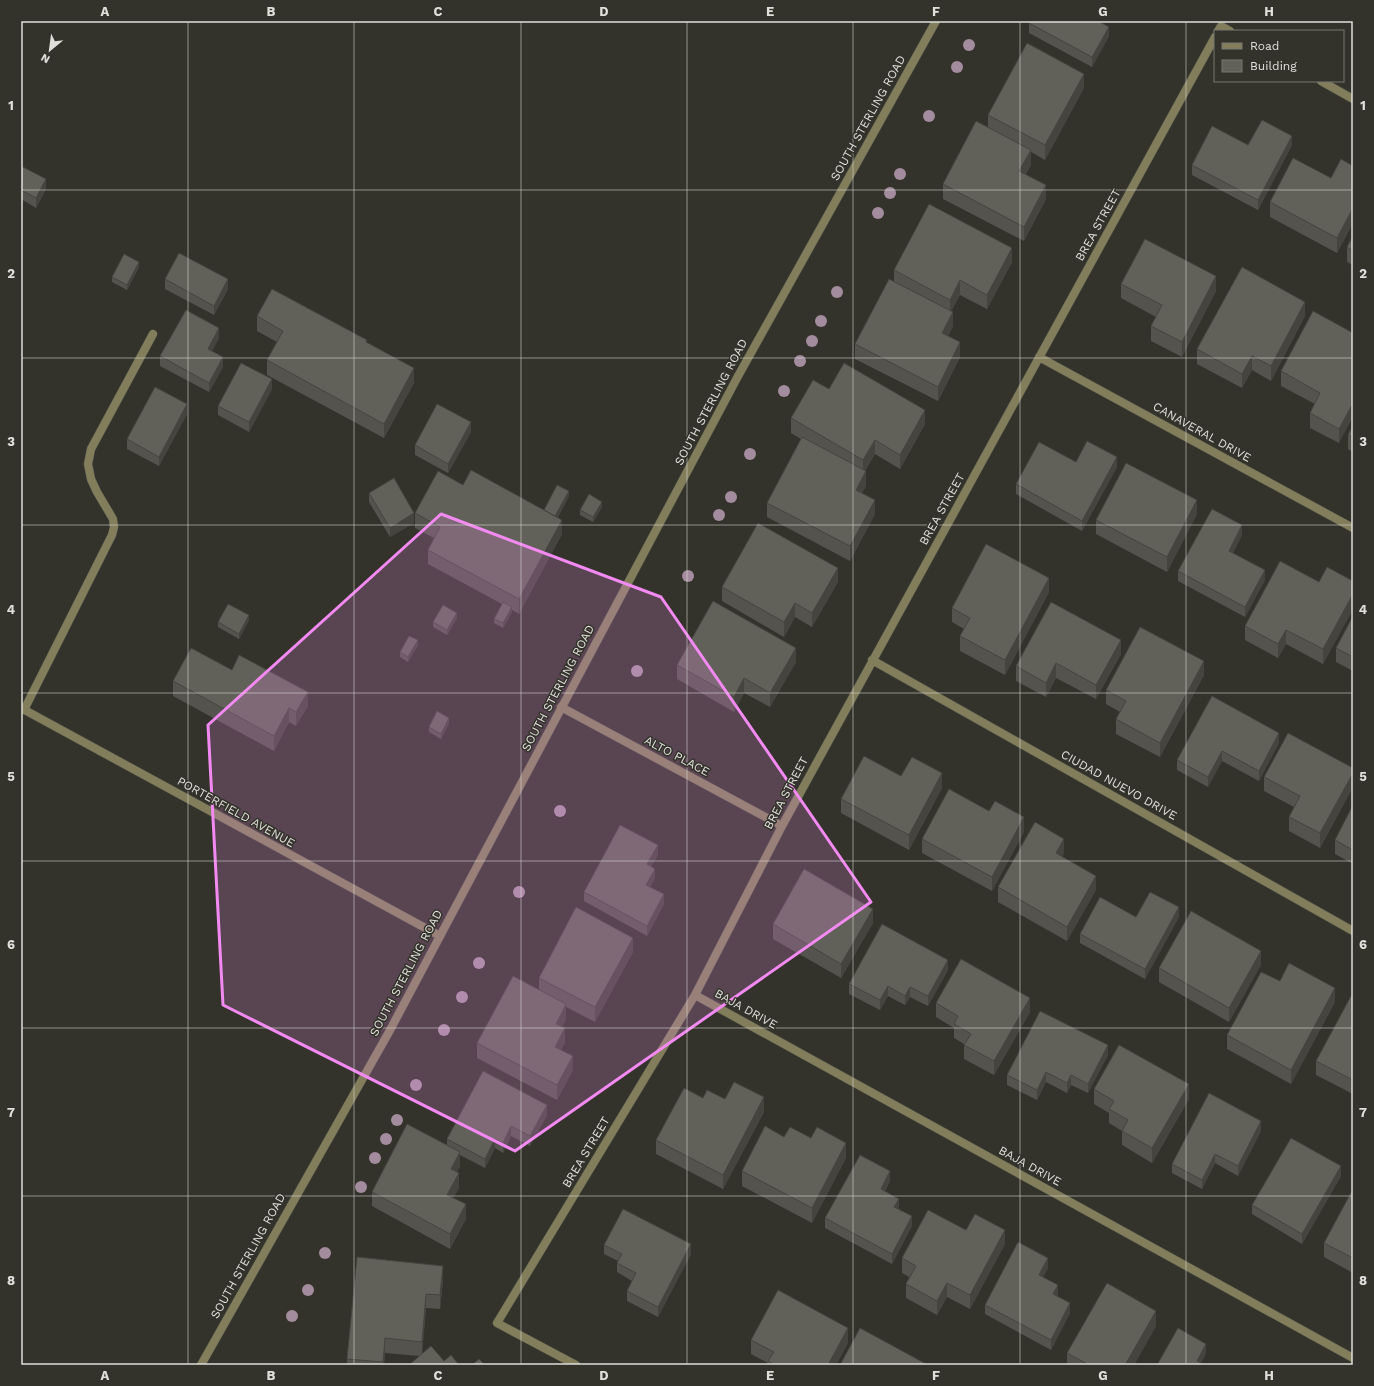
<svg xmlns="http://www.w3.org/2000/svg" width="1374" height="1386" viewBox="0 0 1374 1386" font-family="'Work Sans',sans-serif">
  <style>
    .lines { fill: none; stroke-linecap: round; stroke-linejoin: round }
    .service-casing { stroke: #4f4f47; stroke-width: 9 }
    .minor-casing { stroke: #4f4f47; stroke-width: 9 }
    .tertiary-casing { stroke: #4f4f47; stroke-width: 9 }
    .service { stroke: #827e5b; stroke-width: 8 }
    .minor { stroke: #827e5b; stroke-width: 8 }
    .tertiary { stroke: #827e5b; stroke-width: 8 }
    .tree { fill: #a28c9d }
    .wall { fill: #54534d }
    .shaded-wall { fill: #45443e }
    .building { fill: #626159; stroke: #45443e }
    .marked { fill: #f38af2; fill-opacity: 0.2; stroke: #f38af2; stroke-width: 3; stroke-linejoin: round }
    .grid { fill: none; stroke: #e0dfdb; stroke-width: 1; stroke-opacity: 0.55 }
    .labels { text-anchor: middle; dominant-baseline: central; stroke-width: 3; stroke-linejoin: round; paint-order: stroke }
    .street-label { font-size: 12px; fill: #e0dfdb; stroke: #33332b }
    .neatline { fill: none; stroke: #e0dfdb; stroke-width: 1.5 }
    .grid-label { font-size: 13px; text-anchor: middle; font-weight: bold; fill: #e0dfdb }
  </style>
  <rect width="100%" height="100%" fill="#33332b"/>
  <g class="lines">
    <defs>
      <path id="service" d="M24,710L112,535L114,527L113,519L97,492L91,479L88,464L91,449L153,334"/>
      <path id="minor" d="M1218,31L1221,26L1230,31
        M1321,81L1353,99
        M1039,357L1353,528
        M872,660L1353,931
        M561,707L782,826
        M21,708L440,936
        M695,995L1353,1358
        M576,1365L497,1323L695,995L782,826L1215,37"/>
      <path id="tertiary" d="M201,1365L389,1032L737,378L936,21"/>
    </defs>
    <use href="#service" class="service-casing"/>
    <use href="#minor" class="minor-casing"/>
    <use href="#tertiary" class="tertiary-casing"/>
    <use href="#service" class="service"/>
    <use href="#minor" class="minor"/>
    <use href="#tertiary" class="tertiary"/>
  </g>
  <g class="tree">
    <circle cx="969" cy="45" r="6"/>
    <circle cx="957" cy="67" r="6"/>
    <circle cx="929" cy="116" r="6"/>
    <circle cx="900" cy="174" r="6"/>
    <circle cx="890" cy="193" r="6"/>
    <circle cx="878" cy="213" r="6"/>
    <circle cx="837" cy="292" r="6"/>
    <circle cx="821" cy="321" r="6"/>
    <circle cx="812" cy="341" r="6"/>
    <circle cx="800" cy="361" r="6"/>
    <circle cx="784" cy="391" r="6"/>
    <circle cx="750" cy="454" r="6"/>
    <circle cx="731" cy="497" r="6"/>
    <circle cx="719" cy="515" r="6"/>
    <circle cx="688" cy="576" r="6"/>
    <circle cx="637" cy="671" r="6"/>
    <circle cx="560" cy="811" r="6"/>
    <circle cx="519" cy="892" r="6"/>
    <circle cx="479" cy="963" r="6"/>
    <circle cx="462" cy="997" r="6"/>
    <circle cx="444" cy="1030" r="6"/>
    <circle cx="416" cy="1085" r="6"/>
    <circle cx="397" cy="1120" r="6"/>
    <circle cx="386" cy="1139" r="6"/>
    <circle cx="375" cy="1158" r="6"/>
    <circle cx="361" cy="1187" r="6"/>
    <circle cx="325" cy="1253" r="6"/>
    <circle cx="308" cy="1290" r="6"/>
    <circle cx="292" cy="1316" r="6"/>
  </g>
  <path class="wall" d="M1029,23L1109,36L1092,67L1029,33Z
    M1084,88L1045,160L1031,152V165L1026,174L1046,199L1024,241L943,199V184L988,128V115Z
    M1292,145L1258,210L1192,175V165Z
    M21,166L46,189L36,208L21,199Z
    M1353,166V223L1337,253L1270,217V202L1331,178Z
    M1353,236V265L1347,262V247Z
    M1012,262L987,309L960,295L951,311L953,326L948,336L960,357L938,401L855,359V344L894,281V270Z
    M139,267L127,290L112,282V277Z
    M165,279L228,289L214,315L165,289Z
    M1121,284L1216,291L1182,357L1151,341V326L1156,317L1121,298Z
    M257,316L367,343L414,383L384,438L267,375V360L277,342L257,331Z
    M1305,316L1271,381L1252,370L1242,388L1197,364V349Z
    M1353,333L1339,443L1310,428V413L1315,404L1281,386V371Z
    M219,338L212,351L223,367L209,392L160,366V356Z
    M272,389L249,432L218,415V406Z
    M829,389L925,424L900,469L875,454L865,471L866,486L862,493L875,514L850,561L767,517V503L801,439L791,433V418Z
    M187,414L159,466L127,449V439Z
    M1353,426V452L1348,449V435Z
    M471,432L448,473L415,455V445Z
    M1117,467L1082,531L1016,494V484Z
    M463,485L544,510L569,496L558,517L562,534L519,614L512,610V612L503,628L494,623V619L502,604L428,564V550L434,538L415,528V513Z
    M369,493L414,523L390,537L369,502Z
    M602,507L593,522L580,515V510Z
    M1197,514L1167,572L1096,534V520Z
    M1242,535L1233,553L1265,580L1245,617L1178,581V571Z
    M1353,581V609L1323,664L1286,644L1278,658L1245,640V626L1319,582Z
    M838,582L812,627L795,617L784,637L722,601V587Z
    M1049,592L1005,675L960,651V636L964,629L952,622V608Z
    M1353,616V671L1336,662V648Z
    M457,618L447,635L433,627V622Z
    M249,620L239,639L218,627V622Z
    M418,645L408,662L400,657V652Z
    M1121,654L1096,699L1056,678L1046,697L1016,681V666Z
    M796,662L770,707L744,693L734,712L677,679V665Z
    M232,670L308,706L296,726L289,722L274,751L173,696V681Z
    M1204,675L1160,757L1116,734V719L1120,712L1106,704V690Z
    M449,723L441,739L429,732V727Z
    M1279,733V743L1259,781L1222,761L1208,787L1177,770V760Z
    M1353,768V787L1320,848L1289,831V817L1294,807L1264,791V777Z
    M901,776L942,788L909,850L841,813V799Z
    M1353,805V864L1335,854V840Z
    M1024,832L992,891L922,853V839Z
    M1064,853L1062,857L1096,890L1067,941L998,902V887Z
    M658,855L651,866L655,878L650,887L664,904L647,936L584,901V892Z
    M1136,917H1179L1145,979L1080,943V934Z
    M873,923L841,978L773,939V924Z
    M633,952L595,1022L566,1007V1019L562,1027L565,1042L561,1050L573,1070L557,1100L477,1058V1043L539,990V978Z
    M1261,965L1229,1022L1159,982V968Z
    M948,970L928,1006L910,997L905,1005L888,996L880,1010L849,994V984Z
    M1353,997V1094L1316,1075V1061Z
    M1335,1002L1291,1084L1227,1049V1035Z
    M936,1003L1030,1012L994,1075L964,1059V1044L954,1038V1028L936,1017Z
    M1108,1055L1088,1093L1071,1085L1067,1093L1046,1082L1037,1100L1007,1085V1075Z
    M1094,1089L1189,1099L1152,1163L1122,1145V1131L1109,1123V1113L1094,1104Z
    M703,1098L725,1099L764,1112L723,1189L656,1154V1140Z
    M547,1115L530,1146L511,1136L503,1153L495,1148L485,1168L460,1155V1166L457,1172L459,1188L453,1198L466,1219L450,1249L372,1206V1192L447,1146V1139Z
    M1261,1131L1238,1176L1215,1163L1202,1189L1172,1173V1164Z
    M784,1137L846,1158L812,1223L742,1186V1171Z
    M1341,1176L1302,1244L1252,1214V1205Z
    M890,1181L885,1191L899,1208V1209L912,1226L892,1264L825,1228V1218Z
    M1353,1189V1273L1324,1257V1243Z
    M1005,1244L970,1309L947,1297L937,1315L906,1298V1284L909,1277L902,1273V1258Z
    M604,1245L691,1254L658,1317L627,1301V1291L632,1281L617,1272V1263L618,1261L604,1254Z
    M1048,1268L1043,1277L1058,1295L1057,1296L1070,1313L1051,1350L985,1314V1305Z
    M443,1280L440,1309L426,1308L422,1353L444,1361L419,1356L385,1353L384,1365H347V1359Z
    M1156,1326L1134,1365H1067V1353Z
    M751,1340L848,1343L836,1365H768V1363L751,1354Z"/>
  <path class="shaded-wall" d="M1109,27V36L1092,67V57Z
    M1084,74V88L1045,160V145Z
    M1292,136V145L1258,210V200Z
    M1031,150V165L1019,185V171Z
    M46,179V189L36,208V198Z
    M1046,185V199L1024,241V227Z
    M1353,208V223L1337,253V238Z
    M1012,248V262L987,309V295Z
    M139,262V267L127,290V285Z
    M1216,276V291L1182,357V342Z
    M228,279V289L214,315V306Z
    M960,280V295L950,314V300Z
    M1305,302V316L1271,381V366Z
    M953,312V326L942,347V333Z
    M219,328V338L208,359V349Z
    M960,342V357L938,401V387Z
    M1252,356V370L1242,388V374Z
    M223,357V367L209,392V383Z
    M414,368V383L384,438V424Z
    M272,379V389L249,432V422Z
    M1353,403V417L1339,443V429Z
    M187,404V414L159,466V457Z
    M925,410V424L900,469V455Z
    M471,422V432L448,473V464Z
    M875,440V454L863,474V460Z
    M1117,457V467L1082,531V521Z
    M866,471V486L856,504V490Z
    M569,491V496L553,525V520Z
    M875,500V514L850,561V546Z
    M1197,500V514L1167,572V557Z
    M602,502V507L593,522V517Z
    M414,513V523L390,537V528Z
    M562,520V534L519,614V599Z
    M1242,525V535L1229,560V551Z
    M838,568V582L812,627V613Z
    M1265,570V580L1245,617V607Z
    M1049,578V592L1005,675V660Z
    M1353,594V609L1323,664V649Z
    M795,603V617L784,637V622Z
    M512,607V612L503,628V623Z
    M457,613V618L447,635V630Z
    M249,615V620L239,639V634Z
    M1286,630V644L1278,658V644Z
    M418,640V645L408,662V657Z
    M1121,640V654L1096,699V685Z
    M796,648V662L770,707V693Z
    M1204,661V675L1160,757V743Z
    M1056,663V678L1046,697V683Z
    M744,678V693L734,712V697Z
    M308,692V706L296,726V712Z
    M289,708V722L274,751V736Z
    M449,718V723L441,739V734Z
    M1279,733V743L1259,781V771Z
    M1222,751V761L1208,787V777Z
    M942,773V788L909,850V835Z
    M1353,773V787L1320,848V833Z
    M1024,817V832L992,891V877Z
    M1064,839V853L1056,868V853Z
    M658,845V855L647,874V864Z
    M655,869V878L646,895V885Z
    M1096,876V890L1067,941V927Z
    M664,894V904L647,936V926Z
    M1179,907V917L1145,979V969Z
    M873,909V923L841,978V964Z
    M633,938V952L595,1022V1007Z
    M1261,951V965L1229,1022V1008Z
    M948,960V970L928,1006V996Z
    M888,986V996L880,1010V1000Z
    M910,987V997L905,1005V996Z
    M1335,988V1002L1291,1084V1070Z
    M1030,998V1012L994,1075V1061Z
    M566,1004V1019L556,1038V1024Z
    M565,1028V1042L555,1061V1047Z
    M1108,1045V1055L1088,1093V1084Z
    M573,1056V1070L557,1100V1085Z
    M1046,1072V1082L1037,1100V1090Z
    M1071,1075V1085L1067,1093V1083Z
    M1189,1084V1099L1152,1163V1148Z
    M764,1097V1112L723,1189V1175Z
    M547,1105V1115L530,1146V1136Z
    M1261,1121V1131L1238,1176V1166Z
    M511,1126V1136L503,1153V1143Z
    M495,1139V1148L485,1168V1159Z
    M846,1143V1158L812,1223V1208Z
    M460,1152V1166L451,1183V1169Z
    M1215,1154V1163L1202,1189V1180Z
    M1341,1166V1176L1302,1244V1234Z
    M890,1171V1181L881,1199V1189Z
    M459,1173V1188L447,1209V1195Z
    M899,1199V1208L894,1217V1207Z
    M466,1204V1219L450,1249V1234Z
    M912,1216V1226L892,1264V1254Z
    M1005,1230V1244L970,1309V1295Z
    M691,1244V1254L658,1317V1307Z
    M1048,1258V1268L1039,1285V1275Z
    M443,1266V1280L440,1309V1295Z
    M947,1283V1297L937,1315V1301Z
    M1058,1285V1295L1053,1304V1294Z
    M426,1294V1308L422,1356V1342Z
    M1070,1303V1313L1051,1350V1340Z
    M1156,1311V1326L1134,1365H1125Z
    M848,1328V1343L836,1365H828Z
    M385,1338V1353L384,1365H383Z
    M1206,1344V1354L1200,1365L1197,1361Z"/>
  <path class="building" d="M1030,21H1098L1109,27L1092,57L1029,23Z
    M1027,43L1084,74L1045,145L988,115Z
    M1262,120L1292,136L1258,200L1192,165L1212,126L1248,145Z
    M976,121L1031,150L1019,171L1046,185L1024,227L943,184Z
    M1293,158L1331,178L1341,159L1353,166V208L1337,238L1270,202Z
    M21,166L46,179L36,198L21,190Z
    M929,204L1012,248L987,295L960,280L950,300L894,270Z
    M1353,236V251L1347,247Z
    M1145,239L1216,276L1182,342L1151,326L1162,305L1121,284Z
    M179,253L228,279L214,306L165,279Z
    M124,254L139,262L127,285L112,277Z
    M1242,267L1305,302L1271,366L1252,356L1242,374L1197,349Z
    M889,279L953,312L942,333L960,342L938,387L855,344Z
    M272,289L367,340L366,342L414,368L384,424L267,360L283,331L257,316Z
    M186,310L219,328L208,349L223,357L209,383L160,356Z
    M1313,311L1353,333V403L1339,429L1310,413L1320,393L1281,371Z
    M241,363L272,379L249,422L218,406Z
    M844,363L925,410L900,455L875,440L863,460L791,418L813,380L829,389Z
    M155,387L187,404L159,457L127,439Z
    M437,404L471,422L448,464L415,445Z
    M1353,426V437L1348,435Z
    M802,437L866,471L856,490L875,500L850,546L767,503Z
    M1087,441L1117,457L1082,521L1016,484L1039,442L1076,462Z
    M1126,463L1197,500L1167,557L1096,520Z
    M471,470L562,520L519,599L428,550L440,527L415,513L438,471L463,485Z
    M394,478L414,513L390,528L369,493Z
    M557,485L569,491L555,516L544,510Z
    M589,494L602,502L593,517L580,510Z
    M1212,509L1242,525L1229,551L1265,570L1245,607L1178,571Z
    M758,523L838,568L812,613L795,603L784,622L722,587Z
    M986,544L1049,578L1005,660L960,636L970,618L952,608Z
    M1280,561L1319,582L1327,567L1353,581V594L1323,649L1286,630L1278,644L1245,626Z
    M713,601L796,648L770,693L744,678L734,697L677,665Z
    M503,602L512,607L503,623L494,619Z
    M1051,602L1121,640L1096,685L1056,663L1046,683L1016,666Z
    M228,604L249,615L239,634L218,622Z
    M443,605L457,613L447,630L433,622Z
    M1353,616V657L1336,648Z
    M1140,627L1204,661L1160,743L1116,719L1126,701L1106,690Z
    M409,636L418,640L408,657L400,652Z
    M191,648L232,670L239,655L308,692L296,712L289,708L274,736L173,681Z
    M1212,696L1279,733L1259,771L1222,751L1208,777L1177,760Z
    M437,711L449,718L441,734L429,727Z
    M1288,733L1353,768V773L1320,833L1289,817L1300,796L1264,777Z
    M864,756L901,776L912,757L942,773L909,835L841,799Z
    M949,789L989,811L995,801L1024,817L992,877L922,839Z
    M1353,805V850L1335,840Z
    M1035,822L1064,839L1056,853L1096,876L1067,927L998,887Z
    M620,825L658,845L647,864L655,869L646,885L664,894L647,926L584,892Z
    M804,869L873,909L841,964L773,924Z
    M1150,892L1179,907L1145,969L1080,934L1100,897L1136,917Z
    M576,907L633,938L595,1007L539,978Z
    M1191,911L1261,951L1229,1008L1159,968Z
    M882,924L948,960L928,996L910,987L905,996L888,986L880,1000L849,984Z
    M961,959L1030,998L994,1061L964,1045L971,1034L954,1024L958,1016L936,1003Z
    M1289,963L1335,988L1291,1070L1227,1035L1261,972L1280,981Z
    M513,976L566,1004L556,1024L565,1028L555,1047L573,1056L557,1085L477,1043Z
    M1351,996L1353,997V1080L1316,1061Z
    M1040,1011L1108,1045L1088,1084L1071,1075L1067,1083L1046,1072L1037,1090L1007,1075Z
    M1119,1045L1189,1084L1152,1148L1122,1131L1128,1120L1109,1109L1114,1101L1094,1089Z
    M483,1071L547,1105L530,1136L511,1126L503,1143L495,1139L485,1159L447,1139Z
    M734,1082L764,1097L723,1175L656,1140L684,1088L703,1098L707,1090L725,1099Z
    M1209,1093L1261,1121L1238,1166L1215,1154L1202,1180L1172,1164Z
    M407,1124L460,1152L451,1169L459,1173L447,1195L466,1204L450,1234L372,1192Z
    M765,1126L784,1137L790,1127L811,1138L817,1127L846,1143L812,1208L742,1171Z
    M1291,1138L1341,1166L1302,1234L1252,1205Z
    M860,1155L890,1171L881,1189L899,1199L894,1207L912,1216L892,1254L825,1218Z
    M1353,1189V1258L1324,1243Z
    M623,1209L691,1244L658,1307L627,1291L636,1273L617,1263L622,1254L604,1245Z
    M928,1210L966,1230L975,1214L1005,1230L970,1295L947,1283L937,1301L906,1284L916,1266L902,1258Z
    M1018,1242L1048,1258L1039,1275L1058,1285L1053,1294L1070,1303L1051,1340L985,1305Z
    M357,1257L443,1266L440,1295L426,1294L422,1342L385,1338L383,1362L347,1359Z
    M1107,1283L1156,1311L1125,1365H1089L1067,1353Z
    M778,1290L848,1328L828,1365H775L768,1361L774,1352L751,1340Z
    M860,1328L928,1365H840Z
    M1178,1328L1206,1344L1197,1361L1204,1365H1157Z
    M431,1346L444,1361L451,1355L459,1365H409Z
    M479,1359L485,1365H472Z"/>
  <path class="marked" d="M441,514L661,597L871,902L515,1151L223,1005L208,725Z"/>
  <path class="grid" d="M188,21V1365M354,21V1365M521,21V1365M687,21V1365M853,21V1365M1020,21V1365M1186,21V1365M21,190H1353M21,358H1353M21,525H1353M21,693H1353M21,861H1353M21,1028H1353M21,1196H1353"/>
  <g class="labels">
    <g class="street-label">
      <text transform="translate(868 118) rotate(-61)">SOUTH STERLING ROAD</text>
      <text transform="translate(1098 225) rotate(-61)">BREA STREET</text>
      <text transform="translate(711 402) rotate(-62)">SOUTH STERLING ROAD</text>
      <text transform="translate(1202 432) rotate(29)">CANAVERAL DRIVE</text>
      <text transform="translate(942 509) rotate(-61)">BREA STREET</text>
      <text transform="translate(558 688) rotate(-62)">SOUTH STERLING ROAD</text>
      <text transform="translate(677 756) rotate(28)">ALTO PLACE</text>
      <text transform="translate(1119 785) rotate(29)">CIUDAD NUEVO DRIVE</text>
      <text transform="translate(786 793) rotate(-62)">BREA STREET</text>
      <text transform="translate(236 812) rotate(29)">PORTERFIELD AVENUE</text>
      <text transform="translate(406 973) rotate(-62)">SOUTH STERLING ROAD</text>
      <text transform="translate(746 1009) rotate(29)">BAJA DRIVE</text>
      <text transform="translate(586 1152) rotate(-59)">BREA STREET</text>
      <text transform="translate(1030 1166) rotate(29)">BAJA DRIVE</text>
      <text transform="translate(248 1256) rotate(-61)">SOUTH STERLING ROAD</text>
    </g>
  </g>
  <rect width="1374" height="1386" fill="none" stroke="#33332b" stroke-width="44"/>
  <rect x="1214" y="30" width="130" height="52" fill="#33332b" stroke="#787871"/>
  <rect x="1222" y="43" width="20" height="6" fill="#827e5b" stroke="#787871"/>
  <text x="1250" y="50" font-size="12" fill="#e0dfdb">Road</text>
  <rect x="1222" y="60" width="20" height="12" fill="#626159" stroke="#787871"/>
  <text x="1250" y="70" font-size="12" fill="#e0dfdb">Building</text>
  <g transform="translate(50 50) rotate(209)" stroke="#33332b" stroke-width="3" paint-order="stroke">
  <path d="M0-3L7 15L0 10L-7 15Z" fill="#e0dfdb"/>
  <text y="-6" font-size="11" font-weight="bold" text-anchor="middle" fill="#e0dfdb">N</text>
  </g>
  <rect x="22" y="22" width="1330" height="1342" class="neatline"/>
  <g class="grid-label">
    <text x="105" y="16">A</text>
    <text x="271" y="16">B</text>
    <text x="438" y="16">C</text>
    <text x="604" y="16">D</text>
    <text x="770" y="16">E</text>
    <text x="936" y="16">F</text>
    <text x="1103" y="16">G</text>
    <text x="1269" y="16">H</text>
    <text x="11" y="110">1</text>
    <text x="1363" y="110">1</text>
    <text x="11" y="278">2</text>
    <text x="1363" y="278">2</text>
    <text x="11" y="446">3</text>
    <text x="1363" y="446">3</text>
    <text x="11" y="614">4</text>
    <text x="1363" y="614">4</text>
    <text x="11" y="781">5</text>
    <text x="1363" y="781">5</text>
    <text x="11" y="949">6</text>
    <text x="1363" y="949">6</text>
    <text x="11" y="1117">7</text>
    <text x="1363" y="1117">7</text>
    <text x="11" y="1285">8</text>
    <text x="1363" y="1285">8</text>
    <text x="105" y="1380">A</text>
    <text x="271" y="1380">B</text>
    <text x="438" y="1380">C</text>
    <text x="604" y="1380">D</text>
    <text x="770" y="1380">E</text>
    <text x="936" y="1380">F</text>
    <text x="1103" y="1380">G</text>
    <text x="1269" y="1380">H</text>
  </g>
</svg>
